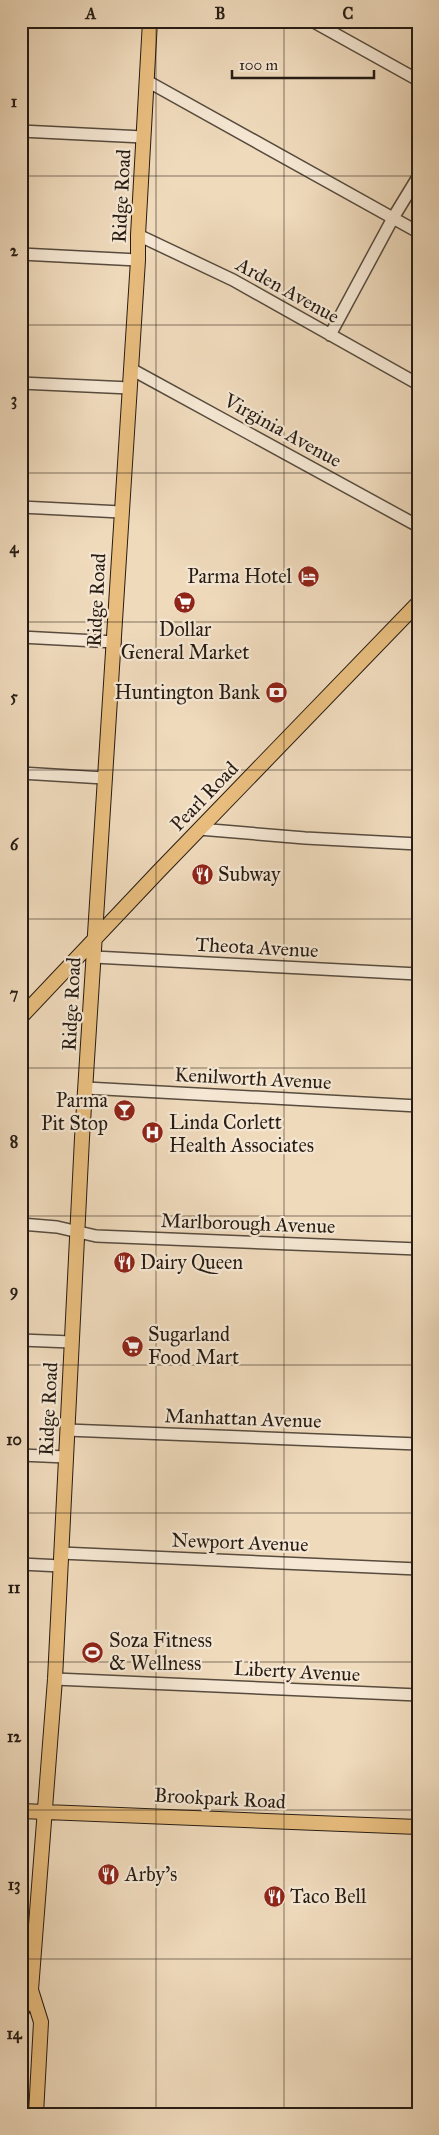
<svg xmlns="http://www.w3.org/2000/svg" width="439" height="2135" viewBox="0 0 439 2135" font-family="'IM FELL Great Primer',serif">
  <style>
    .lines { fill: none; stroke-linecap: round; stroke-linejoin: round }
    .minor-casing { stroke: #584c3e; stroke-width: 14 }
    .major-casing { stroke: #261c14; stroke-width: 16 }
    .minor { stroke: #f5e7d3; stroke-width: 11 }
    .major { stroke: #e8bd7e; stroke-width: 14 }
    .grid { fill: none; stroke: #261c14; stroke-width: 1; stroke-opacity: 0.55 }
    .labels { text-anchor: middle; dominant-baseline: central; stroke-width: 4.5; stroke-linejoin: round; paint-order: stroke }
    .street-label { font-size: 20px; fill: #261c14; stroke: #f5e7d3 }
    .poi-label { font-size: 20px; fill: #261c14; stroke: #f5e7d3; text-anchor: start }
    .neatline { fill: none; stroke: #261c14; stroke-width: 2 }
    .grid-label { font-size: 16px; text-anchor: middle; font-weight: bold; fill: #261c14 }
  </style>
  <rect width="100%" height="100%" fill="#efdabc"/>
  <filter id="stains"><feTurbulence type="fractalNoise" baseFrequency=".004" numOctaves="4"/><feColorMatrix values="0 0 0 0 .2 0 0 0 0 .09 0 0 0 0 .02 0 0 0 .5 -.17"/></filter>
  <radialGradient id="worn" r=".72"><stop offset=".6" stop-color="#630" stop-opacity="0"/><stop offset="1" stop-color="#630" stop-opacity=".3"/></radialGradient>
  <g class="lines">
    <defs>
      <path id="minor" d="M312,21L418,80
        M147,81L418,232
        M21,131L143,137
        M138,235L233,280L418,384
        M21,254L138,260
        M330,335L393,218L418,177
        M131,369L418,526
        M21,383L130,388
        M21,507L121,512
        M21,637L115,642
        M21,773L104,778
        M199,829L305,838L418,844
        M94,957L418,974
        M86,1088L418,1106
        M21,1224L57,1227L96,1236L418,1249
        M21,1340L71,1342
        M67,1430L418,1444
        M21,1455L66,1457
        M61,1553L418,1569
        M21,1564L61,1566
        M55,1679L418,1695"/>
      <path id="major" d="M21,1017L158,872L418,603
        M21,1811L418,1827
        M31,1990L41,2022L36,2114
        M21,2013L31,1990L55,1679L82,1138L138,260V235L150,21"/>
    </defs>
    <use href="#minor" class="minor-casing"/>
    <use href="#major" class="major-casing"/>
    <use href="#minor" class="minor"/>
    <use href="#major" class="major"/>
  </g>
  <path class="grid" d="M156,21V2114M284,21V2114M21,176H418M21,325H418M21,473H418M21,622H418M21,770H418M21,919H418M21,1068H418M21,1216H418M21,1365H418M21,1513H418M21,1662H418M21,1810H418M21,1959H418"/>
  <defs>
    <symbol id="hotel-disc" viewBox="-11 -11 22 22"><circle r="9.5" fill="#8f2418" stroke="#f5e7d3"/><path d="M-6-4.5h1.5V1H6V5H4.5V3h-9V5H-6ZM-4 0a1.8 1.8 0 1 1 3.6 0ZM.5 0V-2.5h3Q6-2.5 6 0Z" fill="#fff"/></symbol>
    <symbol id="supermarket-disc" viewBox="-11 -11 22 22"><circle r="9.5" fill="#8f2418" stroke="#f5e7d3"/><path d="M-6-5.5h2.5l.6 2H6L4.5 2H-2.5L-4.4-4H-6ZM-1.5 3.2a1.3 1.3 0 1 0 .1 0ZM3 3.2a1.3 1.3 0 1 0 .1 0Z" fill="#fff"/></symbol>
    <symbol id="bank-disc" viewBox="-11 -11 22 22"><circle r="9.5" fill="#8f2418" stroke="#f5e7d3"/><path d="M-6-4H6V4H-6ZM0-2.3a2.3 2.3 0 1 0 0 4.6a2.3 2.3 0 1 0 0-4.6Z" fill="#fff"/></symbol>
    <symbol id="restaurant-disc" viewBox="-11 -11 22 22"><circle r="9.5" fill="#8f2418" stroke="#f5e7d3"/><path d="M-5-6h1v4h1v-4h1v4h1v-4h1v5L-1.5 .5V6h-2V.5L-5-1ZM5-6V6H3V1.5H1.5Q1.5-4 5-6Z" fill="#fff"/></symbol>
    <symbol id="bar-disc" viewBox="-11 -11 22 22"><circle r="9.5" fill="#8f2418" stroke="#f5e7d3"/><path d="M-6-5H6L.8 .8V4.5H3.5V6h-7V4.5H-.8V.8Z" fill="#fff"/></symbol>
    <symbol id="hospital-disc" viewBox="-11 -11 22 22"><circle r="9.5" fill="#8f2418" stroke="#f5e7d3"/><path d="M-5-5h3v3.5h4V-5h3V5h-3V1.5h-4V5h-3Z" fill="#fff"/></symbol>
    <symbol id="stadium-disc" viewBox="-11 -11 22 22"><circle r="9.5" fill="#8f2418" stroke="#f5e7d3"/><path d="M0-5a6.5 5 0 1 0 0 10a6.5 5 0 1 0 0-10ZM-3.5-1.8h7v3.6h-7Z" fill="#fff"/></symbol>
  </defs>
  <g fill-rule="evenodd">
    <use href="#hotel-disc" x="296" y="564" width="25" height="25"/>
    <use href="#supermarket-disc" x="172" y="590" width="25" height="25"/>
    <use href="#bank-disc" x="264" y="680" width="25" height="25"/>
    <use href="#restaurant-disc" x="190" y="862" width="25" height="25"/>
    <use href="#bar-disc" x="112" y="1098" width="25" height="25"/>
    <use href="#hospital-disc" x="140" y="1120" width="25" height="25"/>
    <use href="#restaurant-disc" x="112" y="1250" width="25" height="25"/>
    <use href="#supermarket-disc" x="120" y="1334" width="25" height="25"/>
    <use href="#stadium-disc" x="80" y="1640" width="25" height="25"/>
    <use href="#restaurant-disc" x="96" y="1862" width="25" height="25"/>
    <use href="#restaurant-disc" x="262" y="1884" width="25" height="25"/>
  </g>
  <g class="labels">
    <g class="street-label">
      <text transform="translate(121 196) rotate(-87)">Ridge Road</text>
      <text transform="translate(288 290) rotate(29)">Arden Avenue</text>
      <text transform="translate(283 430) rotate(29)">Virginia Avenue</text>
      <text transform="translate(96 600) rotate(-87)">Ridge Road</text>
      <text transform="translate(204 796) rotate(-46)">Pearl Road</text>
      <text transform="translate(257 947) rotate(3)">Theota Avenue</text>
      <text transform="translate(71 1004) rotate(-87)">Ridge Road</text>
      <text transform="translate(253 1078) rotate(3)">Kenilworth Avenue</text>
      <text transform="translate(248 1223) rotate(2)">Marlborough Avenue</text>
      <text transform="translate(48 1409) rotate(-87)">Ridge Road</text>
      <text transform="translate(243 1418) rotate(2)">Manhattan Avenue</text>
      <text transform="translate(240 1542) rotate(2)">Newport Avenue</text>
      <text transform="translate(297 1671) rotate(3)">Liberty Avenue</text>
      <text transform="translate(220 1798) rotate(3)">Brookpark Road</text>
    </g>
    <g class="poi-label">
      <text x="292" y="576" text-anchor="end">Parma Hotel</text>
      <text x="185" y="629" text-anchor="middle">Dollar<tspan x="185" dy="23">General Market</tspan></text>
      <text x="260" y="692" text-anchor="end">Huntington Bank</text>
      <text x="218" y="874">Subway</text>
      <text x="108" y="1100" text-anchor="end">Parma<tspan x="108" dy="23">Pit Stop</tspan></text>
      <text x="169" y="1122">Linda Corlett<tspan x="169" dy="23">Health Associates</tspan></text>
      <text x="140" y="1262">Dairy Queen</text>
      <text x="148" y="1334">Sugarland<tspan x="148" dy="23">Food Mart</tspan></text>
      <text x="109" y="1640">Soza Fitness<tspan x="109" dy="23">&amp; Wellness</tspan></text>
      <text x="125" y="1874">Arby's</text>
      <text x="290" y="1896">Taco Bell</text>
    </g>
  </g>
  <rect width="439" height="2135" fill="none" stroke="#efdabc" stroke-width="55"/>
  <path d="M232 70v8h142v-8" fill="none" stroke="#261c14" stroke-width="2.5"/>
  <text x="239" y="70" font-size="15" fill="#261c14" stroke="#f5e7d3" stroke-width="4" paint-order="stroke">100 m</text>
  <rect x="28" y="28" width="384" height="2080" class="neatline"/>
  <g class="grid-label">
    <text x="91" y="19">A</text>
    <text x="220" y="19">B</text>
    <text x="348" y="19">C</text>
    <text x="14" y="107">1</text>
    <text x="14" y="256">2</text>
    <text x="14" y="405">3</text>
    <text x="14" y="553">4</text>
    <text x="14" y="702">5</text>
    <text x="14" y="850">6</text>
    <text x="14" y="999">7</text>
    <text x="14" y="1147">8</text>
    <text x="14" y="1296">9</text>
    <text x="14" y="1445">10</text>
    <text x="14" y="1593">11</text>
    <text x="14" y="1742">12</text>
    <text x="14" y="1890">13</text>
    <text x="14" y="2039">14</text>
  </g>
  <rect width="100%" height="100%" filter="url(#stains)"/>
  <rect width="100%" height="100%" fill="url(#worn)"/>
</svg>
